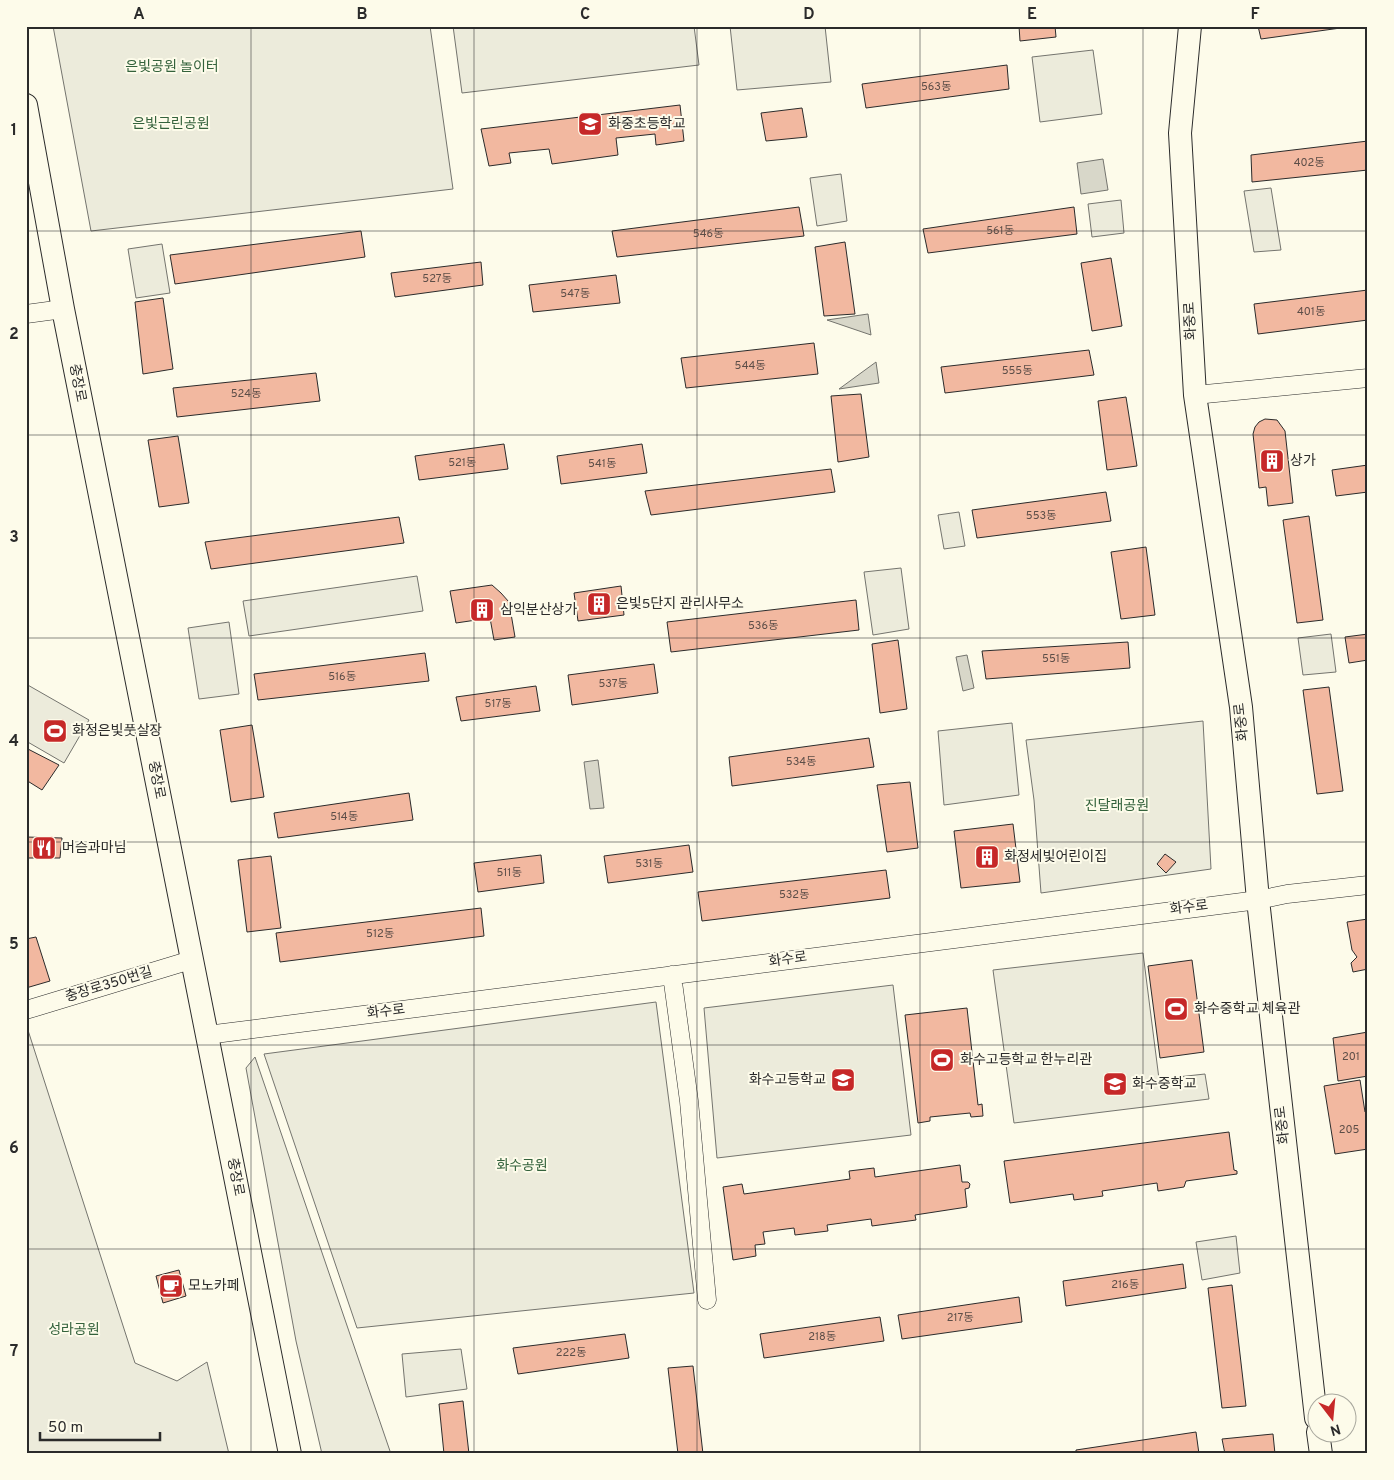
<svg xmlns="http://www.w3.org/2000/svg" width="1394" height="1480" viewBox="0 0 1394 1480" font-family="Overpass,'Noto Sans KR',sans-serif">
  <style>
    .green { fill: #ecebdb; stroke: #74746e }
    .water { fill: #d8d7c9; stroke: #74746e }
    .building { fill: #f2b8a0; stroke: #2b2b2b }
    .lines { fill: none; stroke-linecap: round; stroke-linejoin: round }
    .minor-casing { stroke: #2b2b2b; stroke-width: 19 }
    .major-casing { stroke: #2b2b2b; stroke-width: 24 }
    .minor { stroke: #fdfbea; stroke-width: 18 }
    .major { stroke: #fdfbea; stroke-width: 22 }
    .grid { fill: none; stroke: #2b2b2b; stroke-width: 1; stroke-opacity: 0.55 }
    .labels { text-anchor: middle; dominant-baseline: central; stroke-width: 4; stroke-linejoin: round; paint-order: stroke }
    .number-label { font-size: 11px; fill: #5d4e48 }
    .park-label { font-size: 14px; fill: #34623c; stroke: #fdfbea }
    .poi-label { font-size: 14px; fill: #2b2b2b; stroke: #fdfbea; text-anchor: start }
    .street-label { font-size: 14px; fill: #2b2b2b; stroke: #fdfbea }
    .neatline { fill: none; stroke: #2b2b2b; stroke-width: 2 }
    .grid-label { font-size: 16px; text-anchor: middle; font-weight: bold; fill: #2b2b2b }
  </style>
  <rect width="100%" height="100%" fill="#fdfbea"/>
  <path class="green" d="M53,26H430L453,189L91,231Z
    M453,26H694L699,65L462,93Z
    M730,26H825L831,82L737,90Z
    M1093,50L1102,114L1040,122L1032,57Z
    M841,174L847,221L817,226L810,178Z
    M1271,188L1281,250L1254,252L1244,191Z
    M1121,200L1124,233L1092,237L1088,204Z
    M162,244L170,293L136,298L128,249Z
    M959,512L965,546L944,549L938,515Z
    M901,568L909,629L873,635L864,572Z
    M417,576L423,611L249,636L243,601Z
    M229,622L239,694L199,699L188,628Z
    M1331,634L1336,672L1303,675L1298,638Z
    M26,684L89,720L64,763L26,741Z
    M1203,721L1211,869L1041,893L1034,800L1026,740Z
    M1012,723L1019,795L944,805L938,731Z
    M1143,953L1159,1079L1205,1074L1209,1099L1014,1123L993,970Z
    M893,985L911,1135L717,1158L704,1008Z
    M656,1002L694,1293L357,1328L264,1054Z
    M26,1024L135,1363L177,1381L207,1362L229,1454H26Z
    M255,1057L391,1454H322L296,1341L246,1068Z
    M1236,1236L1240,1273L1202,1280L1196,1242Z
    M461,1349L467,1389L406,1397L402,1354Z"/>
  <path class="water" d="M1103,159L1108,190L1081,194L1077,163Z
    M868,314L871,335L827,320Z
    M876,362L879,383L839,389Z
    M967,655L974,688L963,691L956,657Z
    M598,760L604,808L590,809L584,762Z"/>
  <path class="building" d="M1019,26H1055L1056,37L1020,41Z
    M1258,26H1355L1261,39Z
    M1007,65L1009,89L866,108L862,84Z
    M680,105L684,141L656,145L655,134L616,138L618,155L552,164L549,149L509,153L511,163L489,166L481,129Z
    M802,108L807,137L766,141L761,113Z
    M1368,141V170L1252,182L1251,155Z
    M799,207L804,236L617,257L612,231Z
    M1074,207L1077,234L928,253L923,229Z
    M361,231L365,257L175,284L170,255Z
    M845,242L855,314L824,316L815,247Z
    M1111,258L1122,326L1092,331L1081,263Z
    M481,262L483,285L395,297L391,273Z
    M616,275L620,303L533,312L529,285Z
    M1368,290V320L1258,334L1254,304Z
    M163,298L173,369L143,374L135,302Z
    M814,343L818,374L686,388L681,358Z
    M1089,350L1094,375L945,393L941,367Z
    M316,373L320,401L177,417L173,388Z
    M861,394L869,457L838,462L831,396Z
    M1126,397L1137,466L1107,470L1098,401Z
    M1265,419L1277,420L1285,431L1293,503L1268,506L1266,487L1259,488L1253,434L1255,427L1259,422Z
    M178,436L189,503L159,507L148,440Z
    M504,444L508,469L419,480L415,456Z
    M642,444L647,473L561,484L557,456Z
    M1368,465V492L1336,496L1332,470Z
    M831,469L835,492L651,515L645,491Z
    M1106,492L1111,521L977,538L972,510Z
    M1309,516L1323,620L1297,623L1283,520Z
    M399,517L404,543L211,569L205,542Z
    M1146,547L1155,615L1121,619L1111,552Z
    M492,585L501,593L509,602L515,637L494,640L490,618L456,623L450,591Z
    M621,586L624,615L578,621L574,593Z
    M856,600L859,630L671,652L667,622Z
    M1368,634V660L1349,663L1345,637Z
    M898,640L907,709L880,713L872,644Z
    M1128,642L1130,668L986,679L982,651Z
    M425,653L429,681L258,700L254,674Z
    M654,664L658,693L572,705L568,675Z
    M536,686L540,711L461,721L456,697Z
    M1329,687L1343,791L1317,794L1303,690Z
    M252,725L264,797L231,802L220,730Z
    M869,738L874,767L732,786L729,757Z
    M26,748L59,765L42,790L26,780Z
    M910,782L918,848L887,852L877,785Z
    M409,793L413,820L278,838L274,813Z
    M1013,824L1020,882L961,888L954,831Z
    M26,837L62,838L60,858H26Z
    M689,845L693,872L608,883L604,856Z
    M1165,854L1176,862L1166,873L1157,864Z
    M541,855L544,883L478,892L474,863Z
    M271,856L281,928L247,932L238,860Z
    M886,870L890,898L702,921L698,892Z
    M481,908L484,936L280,962L276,933Z
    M1368,919V969L1353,972L1351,963L1357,957L1352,950L1347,922Z
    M36,937L50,981L26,988V939Z
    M1192,960L1204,1052L1160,1058L1148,966Z
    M967,1008L978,1105L982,1104L983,1116L971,1117L970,1113L930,1117V1121L918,1123L905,1015Z
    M1368,1032V1076L1338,1081L1333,1038Z
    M1360,1080L1365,1112H1368V1149L1335,1154L1324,1086Z
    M1229,1132L1234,1170L1237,1171V1174L1186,1181L1184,1187L1158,1191L1157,1183L1102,1191L1103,1196L1074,1200L1073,1194L1010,1203L1004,1161Z
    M960,1165L962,1182H968L970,1184L969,1188L965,1189L967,1207L915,1215L916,1220L872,1226L871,1219L827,1225L828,1231L795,1235L794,1228L763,1232L765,1244L755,1245L756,1256L733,1260L723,1187L742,1184L744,1194L850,1179L849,1171L874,1168L875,1177Z
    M1183,1264L1186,1288L1066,1306L1063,1281Z
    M179,1270L186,1296L163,1303L156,1276Z
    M1232,1285L1246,1406L1222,1408L1208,1288Z
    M1019,1297L1022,1322L902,1339L898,1315Z
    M880,1317L884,1341L764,1358L760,1334Z
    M625,1334L629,1358L518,1374L513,1348Z
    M693,1366L703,1454H678L668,1368Z
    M463,1401L469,1454H444L439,1404Z
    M1196,1432L1199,1454H1076V1450Z
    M1273,1434L1275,1454H1225L1222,1439Z"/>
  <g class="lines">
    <defs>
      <path id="minor" d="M26,314L63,309
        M1195,395L1368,378
        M672,975L689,1101L707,1300
        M26,1010L191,960
        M207,1035L1258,900L1287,894L1368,885"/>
      <path id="major" d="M1190,26L1180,133L1195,395L1241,707L1258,900L1316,1418
        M26,105L63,309L290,1454
        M1318,1432L1321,1454"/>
    </defs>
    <use href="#minor" class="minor-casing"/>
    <use href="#major" class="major-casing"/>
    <use href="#minor" class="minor"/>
    <use href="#major" class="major"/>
  </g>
  <path class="grid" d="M251,26V1454M474,26V1454M697,26V1454M920,26V1454M1143,26V1454M26,231H1368M26,435H1368M26,638H1368M26,842H1368M26,1045H1368M26,1249H1368"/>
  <defs>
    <symbol id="school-square" viewBox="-11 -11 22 22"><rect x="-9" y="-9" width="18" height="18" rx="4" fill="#c62828" stroke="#fdfbea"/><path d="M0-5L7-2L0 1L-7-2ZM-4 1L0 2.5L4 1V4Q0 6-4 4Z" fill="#fff"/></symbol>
    <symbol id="building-square" viewBox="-11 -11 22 22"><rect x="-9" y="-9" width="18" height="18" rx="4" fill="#c62828" stroke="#fdfbea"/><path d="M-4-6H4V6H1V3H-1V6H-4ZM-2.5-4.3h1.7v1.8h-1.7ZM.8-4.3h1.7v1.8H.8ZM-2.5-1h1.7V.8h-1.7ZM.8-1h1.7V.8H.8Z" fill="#fff"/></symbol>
    <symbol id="stadium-square" viewBox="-11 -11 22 22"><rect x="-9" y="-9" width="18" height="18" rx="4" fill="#c62828" stroke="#fdfbea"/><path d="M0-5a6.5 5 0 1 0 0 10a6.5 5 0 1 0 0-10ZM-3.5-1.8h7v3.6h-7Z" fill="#fff"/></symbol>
    <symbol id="restaurant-square" viewBox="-11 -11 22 22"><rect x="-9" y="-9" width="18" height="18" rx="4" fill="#c62828" stroke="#fdfbea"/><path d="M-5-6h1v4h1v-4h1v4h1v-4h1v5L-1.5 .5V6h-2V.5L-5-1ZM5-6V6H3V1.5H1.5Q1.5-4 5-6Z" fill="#fff"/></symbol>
    <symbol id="cafe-square" viewBox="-11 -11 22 22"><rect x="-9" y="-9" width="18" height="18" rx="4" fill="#c62828" stroke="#fdfbea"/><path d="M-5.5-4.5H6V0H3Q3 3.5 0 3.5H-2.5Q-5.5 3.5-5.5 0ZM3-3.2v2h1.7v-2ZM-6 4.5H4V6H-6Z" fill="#fff"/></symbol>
  </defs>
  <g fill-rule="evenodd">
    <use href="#school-square" x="576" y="110" width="28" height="28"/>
    <use href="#building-square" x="1258" y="447" width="28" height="28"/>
    <use href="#building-square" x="585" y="590" width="28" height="28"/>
    <use href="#building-square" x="468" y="596" width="28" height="28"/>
    <use href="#stadium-square" x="41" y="717" width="28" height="28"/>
    <use href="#restaurant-square" x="30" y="834" width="28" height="28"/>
    <use href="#building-square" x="973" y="843" width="28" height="28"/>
    <use href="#stadium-square" x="1162" y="995" width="28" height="28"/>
    <use href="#stadium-square" x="928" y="1046" width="28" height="28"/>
    <use href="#school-square" x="829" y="1066" width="28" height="28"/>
    <use href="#school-square" x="1101" y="1070" width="28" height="28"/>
    <use href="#cafe-square" x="157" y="1272" width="28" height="28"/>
  </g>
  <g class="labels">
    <g class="number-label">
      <text x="936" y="87">563동</text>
      <text x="1309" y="163">402동</text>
      <text x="1000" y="231">561동</text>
      <text x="708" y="234">546동</text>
      <text x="437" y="279">527동</text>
      <text x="575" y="294">547동</text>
      <text x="1311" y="312">401동</text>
      <text x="750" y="366">544동</text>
      <text x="1017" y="371">555동</text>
      <text x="246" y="394">524동</text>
      <text x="462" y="463">521동</text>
      <text x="602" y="464">541동</text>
      <text x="1041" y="516">553동</text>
      <text x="763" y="626">536동</text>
      <text x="1056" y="659">551동</text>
      <text x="342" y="677">516동</text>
      <text x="613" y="684">537동</text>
      <text x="498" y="704">517동</text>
      <text x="801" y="762">534동</text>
      <text x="344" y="817">514동</text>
      <text x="649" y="864">531동</text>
      <text x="509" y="873">511동</text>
      <text x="794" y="895">532동</text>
      <text x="380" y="934">512동</text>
      <text x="1351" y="1057">201</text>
      <text x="1349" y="1130">205</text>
      <text x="1125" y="1285">216동</text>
      <text x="960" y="1318">217동</text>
      <text x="822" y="1337">218동</text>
      <text x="571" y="1353">222동</text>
    </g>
    <g class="park-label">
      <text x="172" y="67">은빛공원 놀이터</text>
      <text x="171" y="124">은빛근린공원</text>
      <text x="1117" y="806">진달래공원</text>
      <text x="522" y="1166">화수공원</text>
      <text x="74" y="1330">성라공원</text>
    </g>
    <g class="poi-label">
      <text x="608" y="124">화중초등학교</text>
      <text x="1290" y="461">상가</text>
      <text x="616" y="604">은빛5단지 관리사무소</text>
      <text x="500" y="610">삼익분산상가</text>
      <text x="72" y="731">화정은빛풋살장</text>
      <text x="62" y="848">머슴과마님</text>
      <text x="1004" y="857">화정세빛어린이집</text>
      <text x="1194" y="1009">화수중학교 체육관</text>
      <text x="960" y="1060">화수고등학교 한누리관</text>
      <text x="826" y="1080" text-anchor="end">화수고등학교</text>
      <text x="1132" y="1084">화수중학교</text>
      <text x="188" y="1286">모노카페</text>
    </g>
    <g class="street-label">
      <text transform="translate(1191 321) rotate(-93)">화중로</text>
      <text transform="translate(77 383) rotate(79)">충장로</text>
      <text transform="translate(1242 722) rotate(-96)">화중로</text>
      <text transform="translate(156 780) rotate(79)">충장로</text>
      <text transform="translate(1189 908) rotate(-7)">화수로</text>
      <text transform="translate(788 960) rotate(-8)">화수로</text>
      <text transform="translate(109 985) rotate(-17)">충장로350번길</text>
      <text transform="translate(386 1012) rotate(-7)">화수로</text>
      <text transform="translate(1283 1125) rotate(-97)">화중로</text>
      <text transform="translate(235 1177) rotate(79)">충장로</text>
    </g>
  </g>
  <rect width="1394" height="1480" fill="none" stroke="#fdfbea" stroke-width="55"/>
  <g transform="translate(1332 1418) rotate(164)"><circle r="24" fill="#fdfbea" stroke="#a9a89e"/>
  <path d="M0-4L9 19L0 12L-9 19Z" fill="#c62828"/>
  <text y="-8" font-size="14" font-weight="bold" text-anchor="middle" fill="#2b2b2b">N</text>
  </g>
  <path d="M40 1432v8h120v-8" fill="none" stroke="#2b2b2b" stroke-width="2.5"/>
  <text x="48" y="1432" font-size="15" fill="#2b2b2b" stroke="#fdfbea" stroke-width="4" paint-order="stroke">50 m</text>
  <rect x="28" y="28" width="1338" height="1424" class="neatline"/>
  <g class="grid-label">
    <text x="139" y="19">A</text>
    <text x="362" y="19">B</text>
    <text x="585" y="19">C</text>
    <text x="809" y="19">D</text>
    <text x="1032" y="19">E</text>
    <text x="1255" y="19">F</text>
    <text x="14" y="135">1</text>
    <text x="14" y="339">2</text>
    <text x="14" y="542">3</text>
    <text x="14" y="746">4</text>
    <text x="14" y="949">5</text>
    <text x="14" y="1153">6</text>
    <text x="14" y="1356">7</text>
  </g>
</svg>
